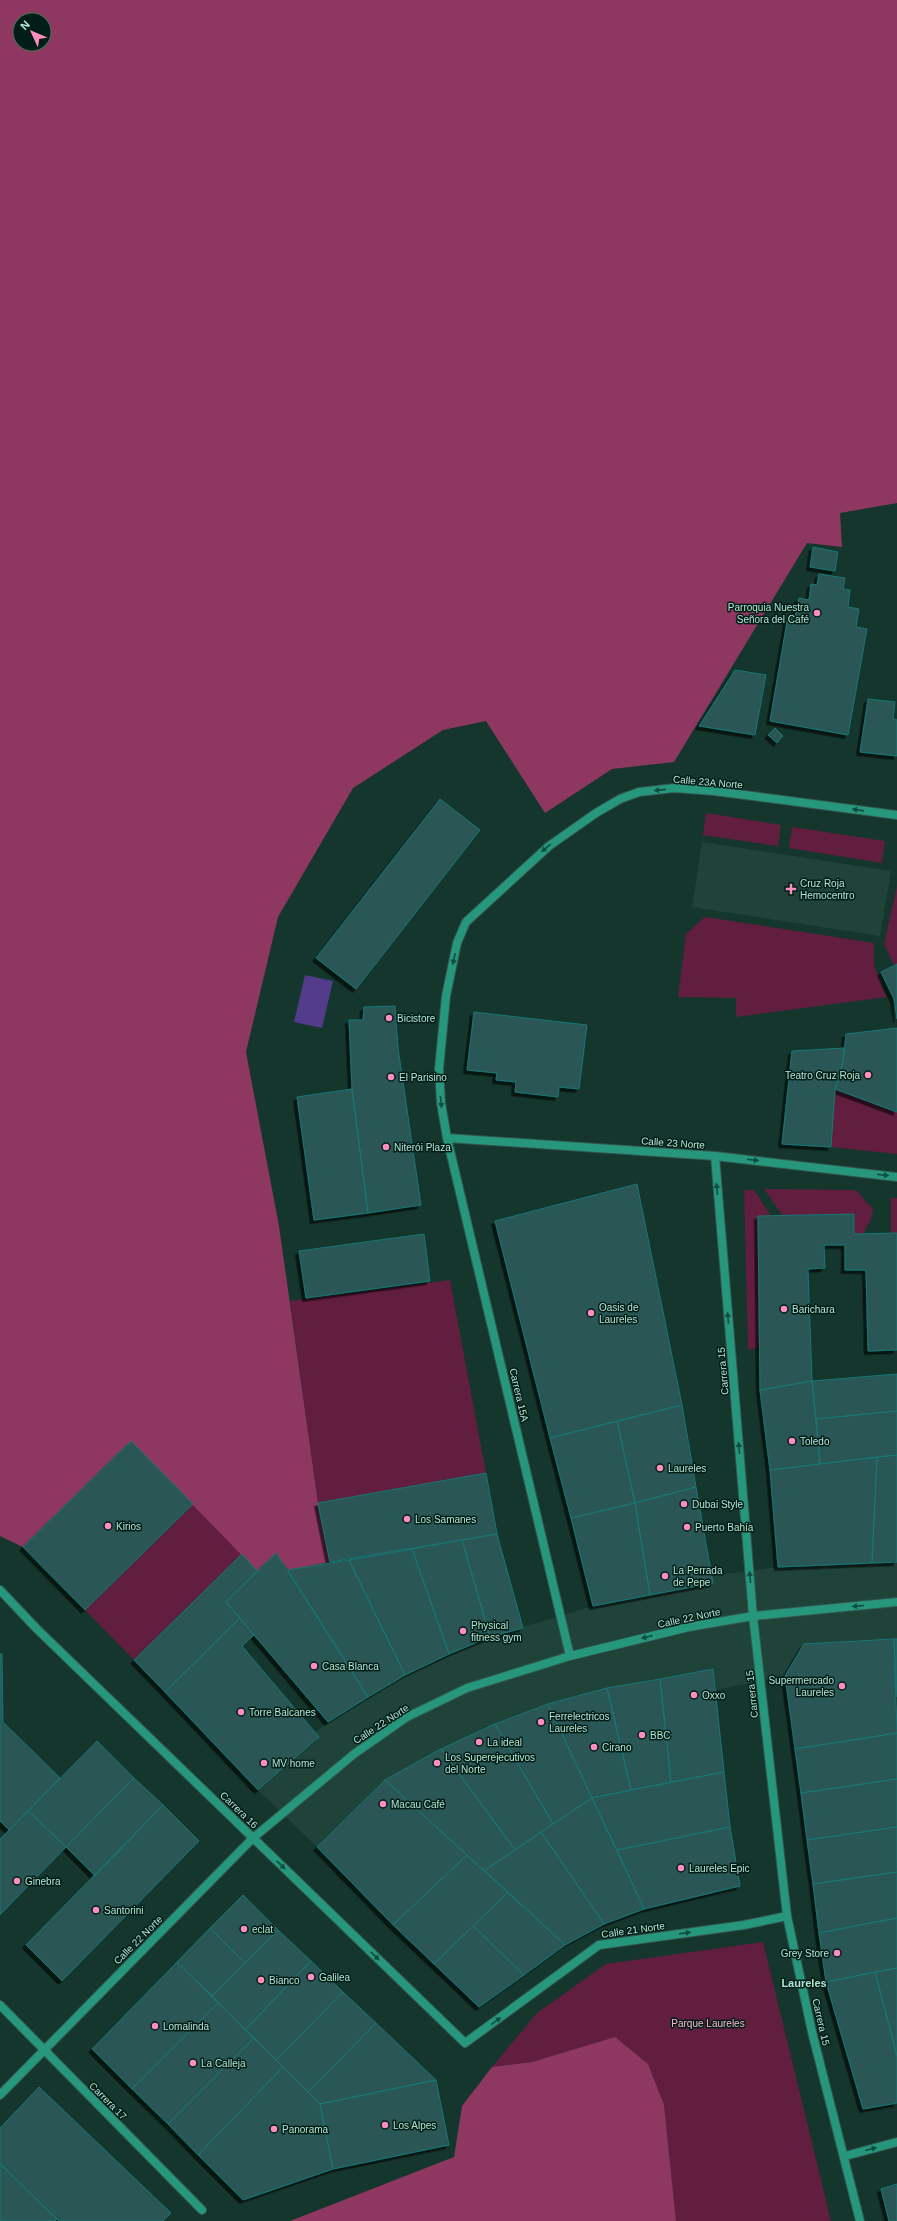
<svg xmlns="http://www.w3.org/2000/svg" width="897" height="2221" viewBox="0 0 897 2221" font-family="Helvetica,sans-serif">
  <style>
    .built { fill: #1f4339 }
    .green { fill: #611e3f }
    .forest { fill: #8e3861; fill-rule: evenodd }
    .water { fill: #523c8a }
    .building { fill: #295655; stroke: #167877; filter: url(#shadow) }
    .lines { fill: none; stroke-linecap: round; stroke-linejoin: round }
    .minor-casing { stroke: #33554b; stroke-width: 10 }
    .tertiary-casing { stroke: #33554b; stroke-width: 10 }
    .minor { stroke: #26967c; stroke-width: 8 }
    .tertiary { stroke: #26967c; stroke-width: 8 }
    .oneway { fill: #0f4d3f }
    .poi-dot { fill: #fd8ebf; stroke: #001d16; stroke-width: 1.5 }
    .labels { text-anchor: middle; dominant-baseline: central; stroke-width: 3; stroke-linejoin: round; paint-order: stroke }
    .poi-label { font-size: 10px; fill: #b5e4d5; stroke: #001d16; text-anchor: start }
    .street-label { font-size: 10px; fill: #b5e4d5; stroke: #001d16 }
    .park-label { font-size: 10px; fill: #ffb5d3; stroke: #001d16 }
    .neighbourhood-label { font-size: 11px; font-weight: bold; fill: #b5e4d5; stroke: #001d16 }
  </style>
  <defs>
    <filter id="shadow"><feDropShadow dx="-3.5" dy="3.5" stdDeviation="0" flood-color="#0009"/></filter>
  </defs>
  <rect width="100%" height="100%" fill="#15362d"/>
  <path class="built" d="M702,842L891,871L880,936L692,907Z
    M897,1562V1639L804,1644L785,1676L715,1690L712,1669L607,1688L548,1704L495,1724L385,1780L317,1847L258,1790L319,1737L315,1733L328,1722L405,1675L490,1637L593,1606L650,1595L711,1576L778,1567Z"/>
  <path class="green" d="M706,813L781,825L778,846L703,835Z
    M792,827L885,841L882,863L789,848Z
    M897,886V964L894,965L884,944Z
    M705,917L874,943V965L886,997L736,1017V998L678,997L686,934Z
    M835,1089L897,1112V1154L831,1147Z
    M764,1189L856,1190L873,1209L871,1219L863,1234H854L783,1216Z
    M744,1190H754L771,1216H758L760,1348L748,1349Z
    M891,1198H897V1233H891Z
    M450,1280L486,1473L318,1503L290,1301Z
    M193,1504L242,1554L134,1660L85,1610Z
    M763,1942L831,2221H676L664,2105L615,2037L532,2062L492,2067L537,2013L606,1964Z"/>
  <path class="forest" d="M0,0H897V503L840,513L842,547L807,543L674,762L612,769L545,813L486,721L443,730L353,788L278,917L246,1052L279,1226L318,1503L330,1562L288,1570L276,1553L257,1571L131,1441L23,1547L0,1536ZM20,20H44V44H20Z
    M615,2037L648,2064L664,2105L676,2221H290L454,2157L462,2106L492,2067L532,2062Z"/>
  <path class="water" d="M305,975L333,981L322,1028L294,1022Z"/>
  <path class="building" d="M813,547L838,552L835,571L810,567Z
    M819,574L845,578L843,589L850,590L848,607L859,609L856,627L867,629L848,735L770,721L788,616L795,617L799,598L809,600L811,584L817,585Z
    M735,670L766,675L755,735L699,726Z
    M868,699L895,702L893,719L897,720V756L860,752Z
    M775,728L783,736L777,743L768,735Z
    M440,799L480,830L356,989L316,958Z
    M897,964V1019L894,999L881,972Z
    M395,1006L398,1048L421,1205L368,1213L352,1089L349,1020H363L364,1007Z
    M474,1012L587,1025L579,1089L559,1087L558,1097L515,1092L516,1082L496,1080L497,1073L467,1070Z
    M897,1028V1112L835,1089L843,1062L846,1034Z
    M844,1048L843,1062L835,1089L831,1147L782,1144L792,1051Z
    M352,1089L368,1213L314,1220L297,1097Z
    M637,1184L682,1405L550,1438L495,1221Z
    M854,1214V1234L897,1233V1350L868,1351L866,1270H845V1245H824L825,1268L808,1269L812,1381L760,1390L758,1216Z
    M424,1234L430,1281L306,1298L299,1251Z
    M897,1374V1411L816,1419L812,1381Z
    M812,1381L820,1464L770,1470L760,1390Z
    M682,1405L696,1487L635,1503L617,1421Z
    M897,1411V1455L820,1464L816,1419Z
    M617,1421L635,1503L571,1518L550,1438Z
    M131,1441L193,1504L85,1610L23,1547Z
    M897,1455V1562L872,1563L877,1457Z
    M877,1457L872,1563L778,1567L770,1470Z
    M486,1473L497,1534L330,1562L318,1503Z
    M696,1487L713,1583L650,1595L635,1503Z
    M635,1503L650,1595L593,1606L571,1518Z
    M497,1534L523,1628L490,1637L462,1540Z
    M462,1540L490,1637L449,1654L412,1549Z
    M412,1549L449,1654L405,1675L349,1560Z
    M276,1553L368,1697L328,1722L226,1602Z
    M242,1554L257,1571L226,1602L240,1618L165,1692L134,1660Z
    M349,1560L405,1675L368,1697L288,1570Z
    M240,1618L254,1635L242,1646L319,1737L258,1790L165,1692Z
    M894,1639H897V1697Z
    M894,1639L897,1733L795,1749L785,1676L804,1644Z
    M0,1654H2L3,1722L60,1778L9,1830L0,1821Z
    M713,1669L724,1772L671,1782L660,1679Z
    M660,1679L671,1782L631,1790L607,1688Z
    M607,1688L631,1790L592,1798L548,1704Z
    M548,1704L592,1798L553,1824L495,1724Z
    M495,1724L553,1824L515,1850L441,1749Z
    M897,1733V1779L801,1793L795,1749Z
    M97,1741L134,1778L66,1847L28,1811Z
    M441,1749L515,1850L484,1871L385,1780Z
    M724,1772L730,1827L617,1850L592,1798Z
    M134,1778L163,1805L95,1876L66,1847Z
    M897,1779V1827L807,1840L801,1793Z
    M385,1780L467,1855L393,1925L317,1847Z
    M592,1798L644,1909L604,1924L541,1832Z
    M163,1805L199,1841L62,1981L26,1945Z
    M28,1811L66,1847L0,1915V1839Z
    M730,1827L740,1886L644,1909L617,1850Z
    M897,1827V1872L813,1884L807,1840Z
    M541,1832L604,1924L565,1945L484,1871Z
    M467,1855L508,1892L434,1964L393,1925Z
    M897,1872V1918L819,1933L813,1884Z
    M508,1892L565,1945L524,1975L473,1926Z
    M243,1895L278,1930L245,1963L210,1928Z
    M897,1918V1968L826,1982L819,1933Z
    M473,1926L524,1975L479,2007L434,1964Z
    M210,1928L245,1963L212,1996L177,1962Z
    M278,1930L311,1961L245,2030L212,1996Z
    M311,1961L343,1992L276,2060L245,2030Z
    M177,1962L218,2003L132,2089L92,2049Z
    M897,1968V2056L875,1972Z
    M875,1972L897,2056V2103L863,2109L826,1982Z
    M343,1992L376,2023L308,2092L276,2060Z
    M218,2003L254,2038L168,2124L132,2089Z
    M376,2023L436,2080L320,2104L308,2092Z
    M254,2038L283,2067L198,2155L168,2124Z
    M283,2067L320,2104L333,2169L243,2200L198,2155Z
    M436,2080L449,2145L333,2169L320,2104Z
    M39,2087L171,2213L163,2221H59L0,2164V2128Z
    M0,2164L57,2219L55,2221H0Z
    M897,2184V2221H889L881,2189Z"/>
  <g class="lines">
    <defs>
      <path id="minor" d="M447,1138L715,1156L897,1177
        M0,1590L36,1628L465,2043L599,1945L744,1925L787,1916
        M570,1656L447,1138L441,1103L439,1069L446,996L457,943L466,922L549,846L596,813L620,799L639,792L674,788L714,791L897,815
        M0,2005L202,2210
        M0,2095L253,1838L354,1754L407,1717L467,1688L570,1656L689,1627L753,1616L715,1156
        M845,2156L897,2142"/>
      <path id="tertiary" d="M860,2221L812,2032L787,1916L753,1616L897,1602"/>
    </defs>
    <use href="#minor" class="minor-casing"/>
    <use href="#tertiary" class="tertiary-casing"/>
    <use href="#minor" class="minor"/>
    <use href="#tertiary" class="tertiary"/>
  </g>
  <defs><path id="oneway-solid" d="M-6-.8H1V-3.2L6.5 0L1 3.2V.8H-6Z"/></defs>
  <g class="oneway">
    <use href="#oneway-solid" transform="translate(660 790) rotate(174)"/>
    <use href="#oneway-solid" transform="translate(858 810) rotate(-172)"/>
    <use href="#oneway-solid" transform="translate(546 848) rotate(141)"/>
    <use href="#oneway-solid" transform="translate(454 959) rotate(102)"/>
    <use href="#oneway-solid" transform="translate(441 1102) rotate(84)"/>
    <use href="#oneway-solid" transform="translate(753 1160) rotate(7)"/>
    <use href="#oneway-solid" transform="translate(883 1175) rotate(7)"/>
    <use href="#oneway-solid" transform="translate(717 1189) rotate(-95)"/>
    <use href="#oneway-solid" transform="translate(728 1318) rotate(-95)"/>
    <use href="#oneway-solid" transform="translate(739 1448) rotate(-95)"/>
    <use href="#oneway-solid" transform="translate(750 1577) rotate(-95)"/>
    <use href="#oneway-solid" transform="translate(858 1606) rotate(175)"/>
    <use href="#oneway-solid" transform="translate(647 1637) rotate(166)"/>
    <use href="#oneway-solid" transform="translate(281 1865) rotate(44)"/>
    <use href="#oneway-solid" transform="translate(685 1933) rotate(-8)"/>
    <use href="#oneway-solid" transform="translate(375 1956) rotate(44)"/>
    <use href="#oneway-solid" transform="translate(496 2021) rotate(-36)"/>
    <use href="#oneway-solid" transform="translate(871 2149) rotate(-15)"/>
  </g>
  <g class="poi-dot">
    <circle cx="817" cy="613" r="4"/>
    <path d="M789 883h4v4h4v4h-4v4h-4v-4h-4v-4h4z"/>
    <circle cx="389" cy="1018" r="4"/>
    <circle cx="868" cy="1075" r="4"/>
    <circle cx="391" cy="1077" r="4"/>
    <circle cx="386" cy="1147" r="4"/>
    <circle cx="784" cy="1309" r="4"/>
    <circle cx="591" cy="1313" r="4"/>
    <circle cx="792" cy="1441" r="4"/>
    <circle cx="660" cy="1468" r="4"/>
    <circle cx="684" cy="1504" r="4"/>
    <circle cx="407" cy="1519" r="4"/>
    <circle cx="108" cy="1526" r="4"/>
    <circle cx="687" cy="1527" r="4"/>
    <circle cx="665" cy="1576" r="4"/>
    <circle cx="463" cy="1631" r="4"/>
    <circle cx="314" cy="1666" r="4"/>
    <circle cx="842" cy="1686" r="4"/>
    <circle cx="694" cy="1695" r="4"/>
    <circle cx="241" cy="1712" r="4"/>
    <circle cx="541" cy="1722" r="4"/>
    <circle cx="642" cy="1735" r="4"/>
    <circle cx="479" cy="1742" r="4"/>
    <circle cx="594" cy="1747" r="4"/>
    <circle cx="264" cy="1763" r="4"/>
    <circle cx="437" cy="1763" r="4"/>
    <circle cx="383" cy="1804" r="4"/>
    <circle cx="681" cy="1868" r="4"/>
    <circle cx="17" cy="1881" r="4"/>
    <circle cx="96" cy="1910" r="4"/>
    <circle cx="244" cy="1929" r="4"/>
    <circle cx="837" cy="1953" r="4"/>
    <circle cx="311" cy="1977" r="4"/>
    <circle cx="261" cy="1980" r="4"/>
    <circle cx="155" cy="2026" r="4"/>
    <circle cx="193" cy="2063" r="4"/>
    <circle cx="385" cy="2125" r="4"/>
    <circle cx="274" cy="2129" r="4"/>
  </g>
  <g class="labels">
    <g class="poi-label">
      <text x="809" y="607" text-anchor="end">Parroquia Nuestra<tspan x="809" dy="12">Señora del Café</tspan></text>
      <text x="800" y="883">Cruz Roja<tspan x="800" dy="12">Hemocentro</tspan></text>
      <text x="397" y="1018">Bicistore</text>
      <text x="860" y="1075" text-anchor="end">Teatro Cruz Roja</text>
      <text x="399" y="1077">El Parisino</text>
      <text x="394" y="1147">Niterói Plaza</text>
      <text x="599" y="1307">Oasis de<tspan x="599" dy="12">Laureles</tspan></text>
      <text x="792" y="1309">Barichara</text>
      <text x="800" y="1441">Toledo</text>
      <text x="668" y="1468">Laureles</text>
      <text x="692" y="1504">Dubai Style</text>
      <text x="415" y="1519">Los Samanes</text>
      <text x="116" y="1526">Kirios</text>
      <text x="695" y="1527">Puerto Bahía</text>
      <text x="673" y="1570">La Perrada<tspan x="673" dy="12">de Pepe</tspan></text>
      <text x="471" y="1625">Physical<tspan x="471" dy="12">fitness gym</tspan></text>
      <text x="322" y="1666">Casa Blanca</text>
      <text x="834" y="1680" text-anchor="end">Supermercado<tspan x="834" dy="12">Laureles</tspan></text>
      <text x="702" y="1695">Oxxo</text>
      <text x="249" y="1712">Torre Balcanes</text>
      <text x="549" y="1716">Ferrelectricos<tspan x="549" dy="12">Laureles</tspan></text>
      <text x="650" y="1735">BBC</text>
      <text x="487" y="1742">La ideal</text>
      <text x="602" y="1747">Cirano</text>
      <text x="445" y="1757">Los Superejecutivos<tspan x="445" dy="12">del Norte</tspan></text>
      <text x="272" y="1763">MV home</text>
      <text x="391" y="1804">Macau Café</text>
      <text x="689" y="1868">Laureles Epic</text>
      <text x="25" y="1881">Ginebra</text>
      <text x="104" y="1910">Santorini</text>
      <text x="252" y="1929">eclat</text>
      <text x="829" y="1953" text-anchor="end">Grey Store</text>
      <text x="319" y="1977">Galilea</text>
      <text x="269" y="1980">Bianco</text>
      <text x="163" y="2026">Lomalinda</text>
      <text x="201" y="2063">La Calleja</text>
      <text x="393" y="2125">Los Alpes</text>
      <text x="282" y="2129">Panorama</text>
    </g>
    <g class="street-label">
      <text transform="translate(708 782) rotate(5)">Calle 23A Norte</text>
      <text transform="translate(673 1143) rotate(4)">Calle 23 Norte</text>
      <text transform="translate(723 1371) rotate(-95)">Carrera 15</text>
      <text transform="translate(519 1395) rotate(77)">Carrera 15A</text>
      <text transform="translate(689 1618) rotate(-12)">Calle 22 Norte</text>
      <text transform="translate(752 1694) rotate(-96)">Carrera 15</text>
      <text transform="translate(381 1724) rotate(-33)">Calle 22 Norte</text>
      <text transform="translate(239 1810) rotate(44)">Carrera 16</text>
      <text transform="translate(633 1930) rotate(-8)">Calle 21 Norte</text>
      <text transform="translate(138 1940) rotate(-45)">Calle 22 Norte</text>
      <text transform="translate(821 2022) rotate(77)">Carrera 15</text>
      <text transform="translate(108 2101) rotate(45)">Carrera 17</text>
    </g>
    <g class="park-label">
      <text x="708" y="2023">Parque Laureles</text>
    </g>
    <g class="neighbourhood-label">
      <text x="804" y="1983">Laureles</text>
    </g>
  </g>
  <g transform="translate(32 32) rotate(314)"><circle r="19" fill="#001d16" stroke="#486d62"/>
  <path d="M0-3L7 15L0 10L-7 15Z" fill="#fd8ebf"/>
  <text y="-6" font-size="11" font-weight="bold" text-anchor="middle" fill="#b5e4d5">N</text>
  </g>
</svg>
